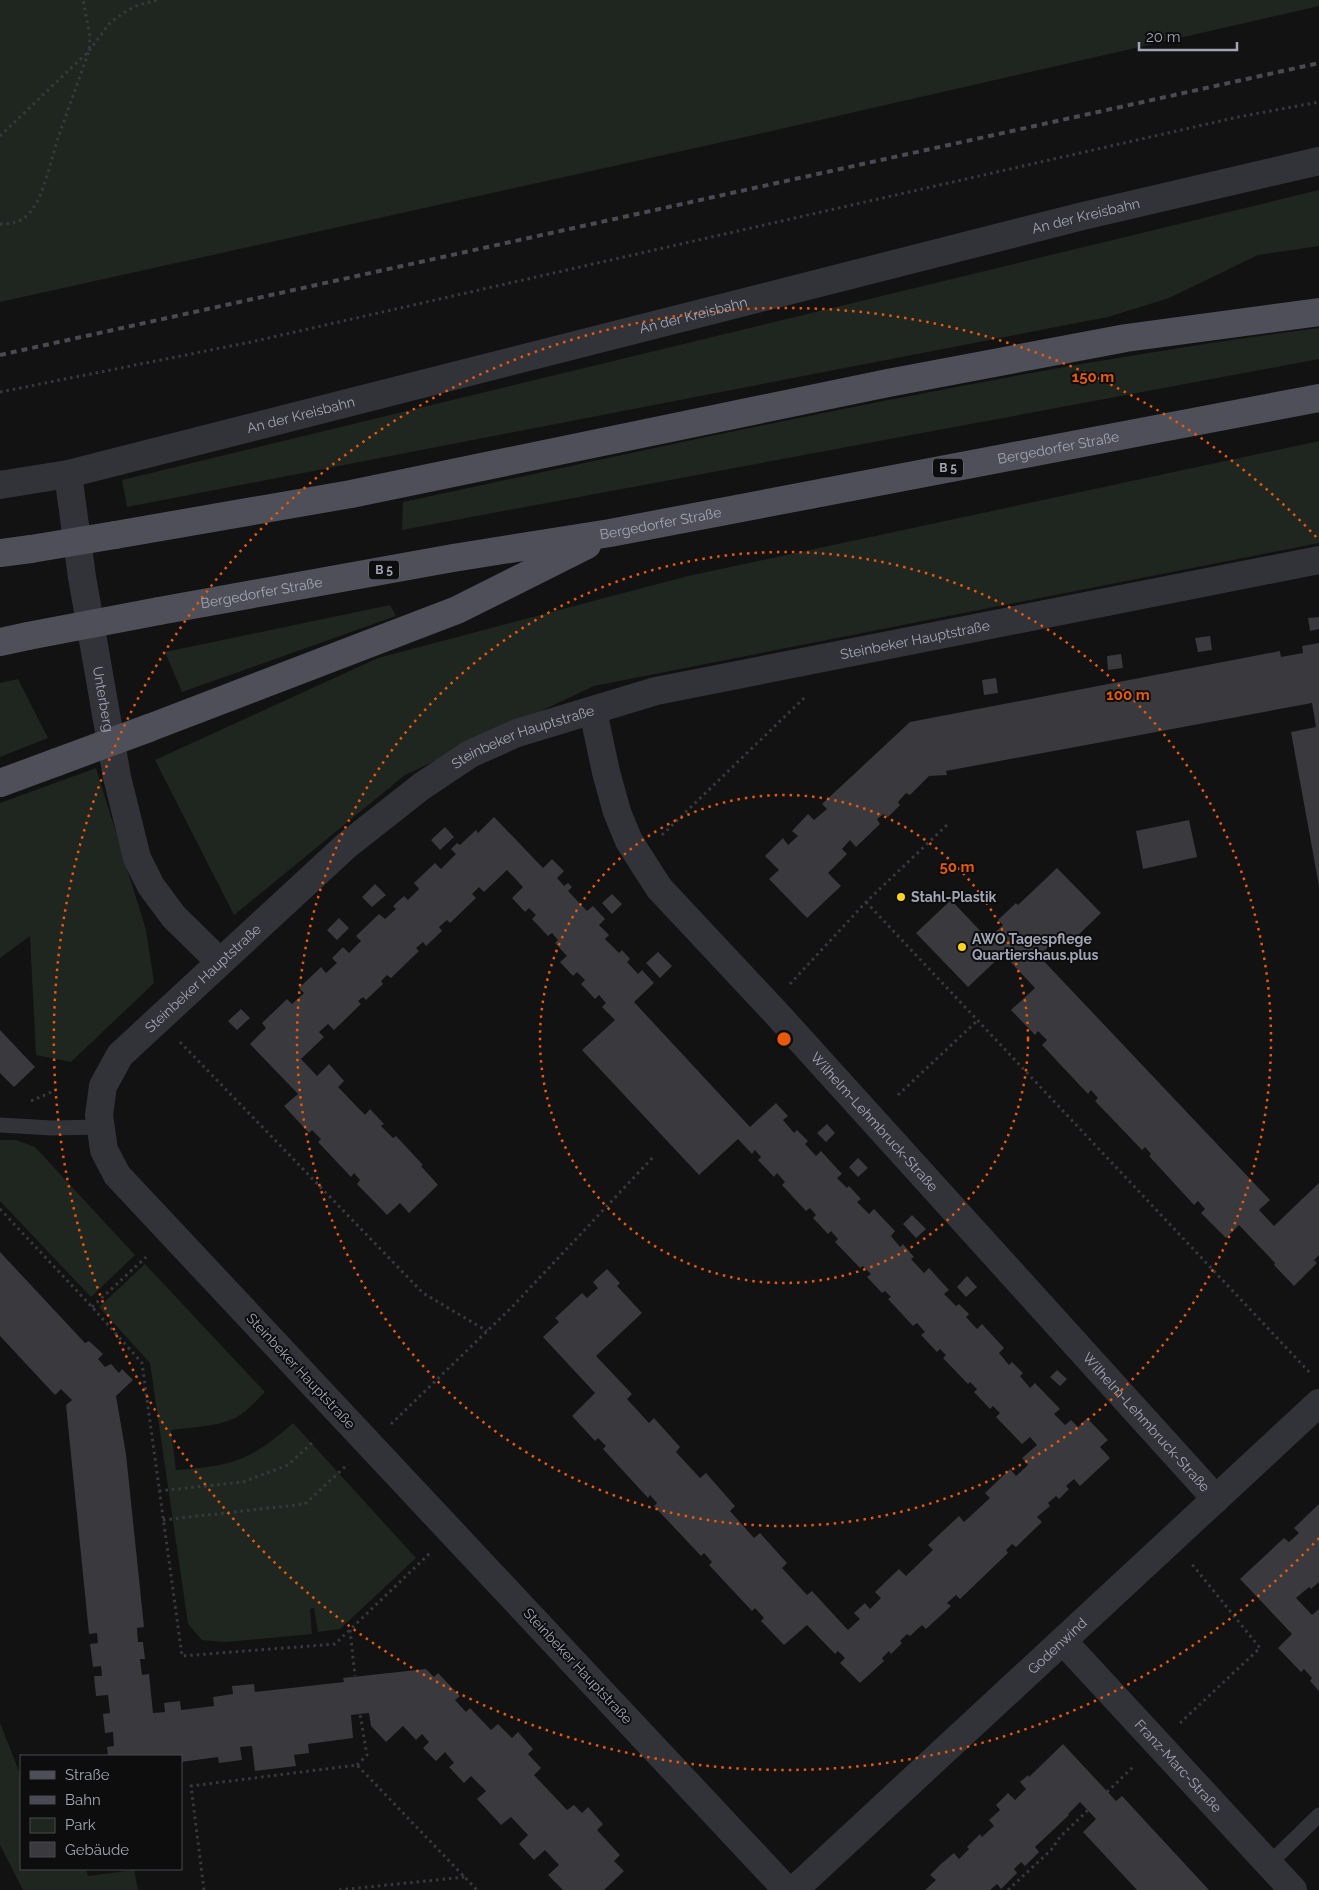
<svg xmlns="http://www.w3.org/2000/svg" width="1319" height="1890" viewBox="0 0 1319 1890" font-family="Raleway,sans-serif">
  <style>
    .green { fill: #1e261f }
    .building { fill: #39393e }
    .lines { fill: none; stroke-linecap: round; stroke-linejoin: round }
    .path { stroke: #383940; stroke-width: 3; stroke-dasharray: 2.5 4; stroke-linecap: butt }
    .lane { stroke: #323239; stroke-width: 15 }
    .street { stroke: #323239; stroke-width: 28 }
    .primary { stroke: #4e4f58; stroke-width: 28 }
    .rail { stroke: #494a52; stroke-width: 4; stroke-dasharray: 6 5; stroke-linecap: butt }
    .primary-bridge { stroke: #4e4f58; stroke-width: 28 }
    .ring { fill: none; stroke: #e8590c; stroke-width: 2.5; stroke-dasharray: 2.5 5 }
    .poi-dot { fill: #ffd41e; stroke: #0d0d0e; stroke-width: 2 }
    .labels { text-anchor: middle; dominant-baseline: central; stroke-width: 4; stroke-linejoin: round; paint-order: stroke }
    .shield { fill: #0d0d0e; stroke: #757783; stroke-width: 1 }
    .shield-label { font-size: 12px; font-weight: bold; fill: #a2a5b5 }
    .street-label { font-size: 14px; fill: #a2a5b5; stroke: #0d0d0e }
    .poi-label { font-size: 14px; font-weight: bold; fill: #a2a5b5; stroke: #0d0d0e; text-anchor: start }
    .centre { fill: #e8590c; stroke: #0d0d0e; stroke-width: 2.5 }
    .ring-label { font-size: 15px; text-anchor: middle; font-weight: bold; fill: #e8590c; stroke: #0d0d0e; stroke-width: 4; stroke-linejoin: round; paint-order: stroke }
  </style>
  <rect width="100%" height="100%" fill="#121213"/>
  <path class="green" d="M0,0H1319V6L754,135L0,302Z
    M1319,190V246L1258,255L1169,298L1108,317L127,507L122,480Z
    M1319,328V359L402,530L403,502C707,437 1011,368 1319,328Z
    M1319,441V543L594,686L405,775L234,915L155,760L378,658L688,576Z
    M390,605L396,616L182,692L165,652Z
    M18,679L48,738L0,757V683Z
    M96,768L146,930L154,983L71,1062L36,1055L30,936L0,958V803Z
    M0,1140H16L35,1147L135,1255L91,1297L0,1201Z
    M145,1264L265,1392C256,1401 247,1412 235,1418C216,1427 192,1427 171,1430L176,1470C233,1466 250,1461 293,1423L416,1558L340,1629L318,1632L314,1608L310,1609L312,1634L226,1642L202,1640L188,1624L150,1363L99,1307Z
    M0,1723L21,1776V1869H86L88,1876L134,1870L138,1890H23L0,1845Z"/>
  <path class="building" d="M1319,617V629L1310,631L1308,618Z
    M1210,636L1212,650L1198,652L1195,638Z
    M1319,643V886L1291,732L1316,727L1312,703L946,771L947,775L929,776L910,795L906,793L898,802L900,805L888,817L884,814L877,819L880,824L856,847L850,840L842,849L847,854L828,873L841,886L807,918L769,879L779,870L765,856L783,838L788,845L798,836L792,831L808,814L814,820L827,809L822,804L910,722L1280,651L1281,657L1303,653L1302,646Z
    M1121,654L1123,668L1108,670L1107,656Z
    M996,678L998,693L984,695L982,680Z
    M494,817L543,868L552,859L564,871L557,878L564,886L568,883L572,887L568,891L587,911L593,906L605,919L599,925L609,935L605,939L619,953L622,950L630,959L627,962L638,974L642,970L654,983L634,1002L750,1127L776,1103L788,1116L783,1120L794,1133L797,1130L808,1141L805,1144L816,1156L821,1151L842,1174L837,1178L847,1188L849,1186L861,1199L857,1202L869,1214L874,1209L895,1231L891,1236L900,1247L903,1244L914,1257L911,1259L924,1273L929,1268L949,1290L944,1294L956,1306L959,1304L969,1314L966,1317L977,1329L982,1324L1004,1348L999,1353L1009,1365L1012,1362L1023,1373L1020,1376L1030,1388L1035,1383L1060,1409L1054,1414L1065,1425L1071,1420L1078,1427L1087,1418L1108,1440L1100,1447L1110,1458L1080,1486L1074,1479L1066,1486L1069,1489L1059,1499L1056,1496L1048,1503L1050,1506L1037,1517L1042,1522L1016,1547L1012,1544L1006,1550L1008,1553L960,1599L956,1595L947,1603L951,1606L926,1629L922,1625L910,1636L907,1634L900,1641L902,1643L891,1654L889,1651L882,1658L884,1661L860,1683L840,1663L845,1658L838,1651L835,1654L807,1625L784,1645L761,1621L764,1618L755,1608L752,1611L709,1565L712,1562L704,1553L701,1556L654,1506L657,1503L650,1495L648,1498L603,1449L606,1446L598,1438L595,1441L572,1416L595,1393L543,1337L559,1322L555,1318L582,1293L587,1298L598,1288L593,1282L607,1269L620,1283L617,1286L642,1313L596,1356L632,1394L627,1399L649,1423L654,1418L680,1447L676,1452L700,1478L706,1473L735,1506L730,1511L754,1538L760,1533L787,1563L782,1568L807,1595L812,1591L848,1630L860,1619L854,1613L865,1603L870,1609L881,1598L875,1592L899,1569L906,1576L933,1550L928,1545L959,1516L964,1522L990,1498L985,1493L1010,1469L1016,1476L1028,1465L1022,1458L1037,1445L1030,1437L1022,1444L996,1417L1000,1413L993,1406L990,1409L974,1392L977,1389L970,1382L968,1384L943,1358L946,1355L940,1349L937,1352L921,1335L925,1332L917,1323L913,1326L888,1299L891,1297L885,1291L882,1293L867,1277L871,1274L863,1266L860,1268L835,1242L838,1239L831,1231L828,1234L813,1218L816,1215L810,1208L806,1211L782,1185L785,1182L777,1173L774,1177L758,1160L761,1157L755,1150L752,1154L738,1139L699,1175L582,1050L615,1020L602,1007L606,1003L599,995L595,999L581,984L585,980L577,972L573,976L560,962L567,956L555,943L558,940L552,933L548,936L532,919L536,915L529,908L525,912L512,898L523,887L507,870L484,892L479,887L472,894L476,898L450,923L447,920L439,927L442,931L426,946L423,942L416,948L419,951L391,978L387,975L381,981L383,984L366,1000L363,997L358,1001L361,1004L334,1030L328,1024L319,1032L324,1037L301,1059L317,1076L329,1064L344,1081L338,1087L365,1115L370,1109L384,1124L381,1126L393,1138L396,1136L423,1165L421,1166L438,1185L409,1213L400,1203L387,1215L357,1184L360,1180L354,1173L351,1177L318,1142L321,1139L312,1130L309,1133L284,1106L298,1094L250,1044L266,1028L262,1023L287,999L292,1004L304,993L299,988L321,967L326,973L337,963L332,958L343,947L349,953L361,941L356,936L379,914L385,919L396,909L393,906L404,896L408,900L419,889L414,883L435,863L441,869L456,854L451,849L457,843L460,845L476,830L478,833Z
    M1189,820L1197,857L1143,869L1136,831Z
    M445,827L454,837L440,850L431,840Z
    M1057,868L1101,913L1069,944L1061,935L1039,956L1270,1200L1259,1210L1274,1226L1319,1183V1255L1314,1260L1317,1263L1294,1286L1274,1265L1275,1263L1239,1225L1226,1238L1201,1213L1205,1209L1198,1201L1194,1205L1149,1156L1151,1154L1145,1147L1142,1150L1095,1101L1098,1098L1091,1090L1088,1094L1042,1045L1047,1040L1038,1031L1035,1035L1011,1010L1035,988L1003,954L968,987L916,933L951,900L988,939L1003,925L998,920L1016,903L1018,905Z
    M375,884L386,895L372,907L362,897Z
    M612,894L622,904L612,914L602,903Z
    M339,918L349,928L337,940L327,930Z
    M658,952L672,966L660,978L646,963Z
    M241,1009L250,1018L237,1030L228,1021Z
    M0,1030L35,1067L14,1087L0,1073Z
    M827,1124L835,1133L826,1142L817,1133Z
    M858,1158L868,1168L858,1177L849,1167Z
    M912,1215L926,1229L916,1238L903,1224Z
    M0,1252L85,1343L89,1341L103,1354L98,1359L105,1367L111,1364L119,1373L122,1369L133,1380L116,1396L126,1454L144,1627L137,1628L138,1642H143L145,1659H140L142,1675L149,1674L153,1713L165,1712L164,1703L180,1701L181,1710L214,1706L213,1697L233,1694L232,1686L254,1684L255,1692L344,1682L343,1678L426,1669L434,1677L438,1673L460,1696L455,1700L466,1712L470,1708L491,1730L498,1724L512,1738L518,1732L533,1749L528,1754L541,1768L534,1775L567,1810L574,1805L582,1813L588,1807L603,1824L597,1830L620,1855L614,1861L624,1871L604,1890H563L548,1875L559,1865L545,1850L534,1860L519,1844L528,1835L511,1817L501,1825L477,1799L486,1791L471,1776L464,1783L449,1767L454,1763L445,1752L436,1761L423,1748L429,1742L422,1734L416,1740L403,1726L386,1742L371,1726L369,1713L351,1715L353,1738L308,1744L309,1753L294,1755L296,1766L255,1771L252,1746L240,1747L242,1760L219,1763L218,1757L181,1762V1756H108L107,1747L114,1746L113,1732L105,1733L103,1714L110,1713L108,1695L96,1696L94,1676H102L101,1666L93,1667L90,1644L98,1643L97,1633L89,1634L66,1405L72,1400L61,1389L55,1395L0,1336Z
    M967,1276L977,1287L966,1297L957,1287Z
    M1057,1370L1067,1379L1060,1386L1050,1377Z
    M1319,1504V1582L1311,1589L1309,1587L1296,1598L1312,1615L1319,1609V1691L1310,1681L1312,1678L1304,1669L1301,1672L1278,1648L1292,1634L1240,1579L1284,1538L1289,1542L1299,1533L1294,1528Z
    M1063,1744L1116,1801L1122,1796L1209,1890H1137L1083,1832L1096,1819L1080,1802L1068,1814L1069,1815L1035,1847L1039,1852L1025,1866L1021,1862L1014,1869L1017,1873L1001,1889L997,1884L990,1890H925L936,1880L930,1875L941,1864L954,1853L959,1859L969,1849L967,1847L980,1834L982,1837L994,1826L989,1820L1000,1810L996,1805L1008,1793L1015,1800L1026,1789L1020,1782L1028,1775L1029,1777Z"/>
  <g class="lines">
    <path class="path" d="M0,136L89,51L109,24L123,13L138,5L158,0
      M0,224C9,224 18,223 25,217C44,203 51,157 59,135C69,107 79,79 89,51L90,36L83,0
      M0,392L251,342L1238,117L1319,102
      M662,835L804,698
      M866,902L1312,1375
      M790,984L866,902L949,823
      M180,1042L423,1293L487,1331
      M898,1095L978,1020
      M31,1101L56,1090
      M0,1209L92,1307L142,1363L182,1656L335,1644L430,1553
      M92,1307L146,1257
      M391,1424L513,1306L655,1155
      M159,1491L243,1482L288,1465L315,1440
      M163,1520L305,1504L348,1464
      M350,1630L355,1676
      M1180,1723L1260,1648L1191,1563
      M357,1765L367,1755L360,1714
      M1107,1792L1135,1765
      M204,1890L191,1786L357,1765L477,1890
      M339,1890L465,1877
      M1008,1890L1051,1850L1060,1837L1088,1810"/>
    <path class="lane" d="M0,1125L52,1128L100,1127
      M1269,1864L1319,1815"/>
    <g class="street">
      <path id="s1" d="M68,474L82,577L117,777L137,858L151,886L174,917L220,962"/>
      <path id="s2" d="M0,485L68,474L1083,216L1319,161"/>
      <path id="s3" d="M593,711L606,772L617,812L629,841L659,888L776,1013L1216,1499"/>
      <path id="s4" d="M1063,1641L1293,1890"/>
      <path id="s5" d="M787,1890L117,1175L104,1150L99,1115L103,1086L120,1055L347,845L422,786L470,754L517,733L656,691L1319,560"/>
      <path id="s6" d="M794,1890L1319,1403"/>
    </g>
    <g class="primary">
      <path d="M115,535L351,494L888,383L1126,338L1319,312"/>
      <path d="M0,553L31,549"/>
      <path id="s7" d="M159,611L453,558L610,533L1319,398"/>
      <path d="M0,642L28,636"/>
      <path d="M149,728L457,610L587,545"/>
      <path d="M0,783L57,762"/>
    </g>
    <path class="rail" d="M0,355L1319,63"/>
    <path class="primary-bridge" d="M31,549L115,535
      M28,636L159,611
      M57,762L149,728"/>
  </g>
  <g class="ring">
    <circle cx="784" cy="1039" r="244"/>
    <circle cx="784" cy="1039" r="487"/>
    <path d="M1319 1538A731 731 0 1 1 1319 540"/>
  </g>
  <g class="poi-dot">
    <circle cx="901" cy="897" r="5"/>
    <circle cx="962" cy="947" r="5"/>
  </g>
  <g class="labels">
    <g class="shield">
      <rect x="933" y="458.5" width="30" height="19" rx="4"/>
      <rect x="369" y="560.5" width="30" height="19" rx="4"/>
    </g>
    <g class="shield-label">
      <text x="948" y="468">B 5</text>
      <text x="384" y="570">B 5</text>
    </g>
    <g class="street-label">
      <text stroke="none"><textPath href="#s2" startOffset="1119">An der Kreisbahn</textPath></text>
      <text stroke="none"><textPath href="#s2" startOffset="714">An der Kreisbahn</textPath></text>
      <text stroke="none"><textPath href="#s2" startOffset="309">An der Kreisbahn</textPath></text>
      <text stroke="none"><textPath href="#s7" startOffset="914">Bergedorfer Straße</textPath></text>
      <text stroke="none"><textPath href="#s7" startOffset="509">Bergedorfer Straße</textPath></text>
      <text stroke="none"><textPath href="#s7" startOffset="104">Bergedorfer Straße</textPath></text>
      <text stroke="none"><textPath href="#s5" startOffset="2031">Steinbeker Hauptstraße</textPath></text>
      <text stroke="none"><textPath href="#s1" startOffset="228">Unterberg</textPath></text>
      <text stroke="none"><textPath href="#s5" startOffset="1626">Steinbeker Hauptstraße</textPath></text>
      <text stroke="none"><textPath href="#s5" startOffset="1221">Steinbeker Hauptstraße</textPath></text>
      <text stroke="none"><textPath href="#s3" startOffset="509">Wilhelm-Lehmbruck-Straße</textPath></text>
      <text transform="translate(301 1371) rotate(47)">Steinbeker Hauptstraße</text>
      <text stroke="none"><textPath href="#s3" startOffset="914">Wilhelm-Lehmbruck-Straße</textPath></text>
      <text stroke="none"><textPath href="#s6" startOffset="359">Godenwind</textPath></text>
      <text transform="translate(578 1666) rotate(47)">Steinbeker Hauptstraße</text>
      <text stroke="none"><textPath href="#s4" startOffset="170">Franz-Marc-Straße</textPath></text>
    </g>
    <g class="poi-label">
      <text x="911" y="897">Stahl-Plastik</text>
      <text x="972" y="939">AWO Tagespflege<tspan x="972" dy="16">Quartiershaus.plus</tspan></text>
    </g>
  </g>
  <circle cx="784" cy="1039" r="8" class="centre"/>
  <g class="ring-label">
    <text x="1093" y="382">150 m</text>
    <text x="1128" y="700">100 m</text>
    <text x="957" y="872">50 m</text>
  </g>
  <rect x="20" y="1755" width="162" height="115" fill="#0d0d0e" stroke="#494a51"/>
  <rect x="30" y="1771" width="25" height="8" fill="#4e4f58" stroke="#494a51"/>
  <text x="65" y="1780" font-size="15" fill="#a2a5b5">Straße</text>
  <rect x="30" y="1796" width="25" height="8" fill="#494a52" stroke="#494a51"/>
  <text x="65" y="1805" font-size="15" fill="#a2a5b5">Bahn</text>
  <rect x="30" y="1818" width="25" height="15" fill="#1e261f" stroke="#494a51"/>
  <text x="65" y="1830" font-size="15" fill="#a2a5b5">Park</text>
  <rect x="30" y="1842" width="25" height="15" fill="#39393e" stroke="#494a51"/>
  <text x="65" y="1855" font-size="15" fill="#a2a5b5">Gebäude</text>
  <path d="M1139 42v8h98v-8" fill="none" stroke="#a2a5b5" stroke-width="2.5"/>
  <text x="1146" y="42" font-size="15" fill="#a2a5b5" stroke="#0d0d0e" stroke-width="4" paint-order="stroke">20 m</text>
</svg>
